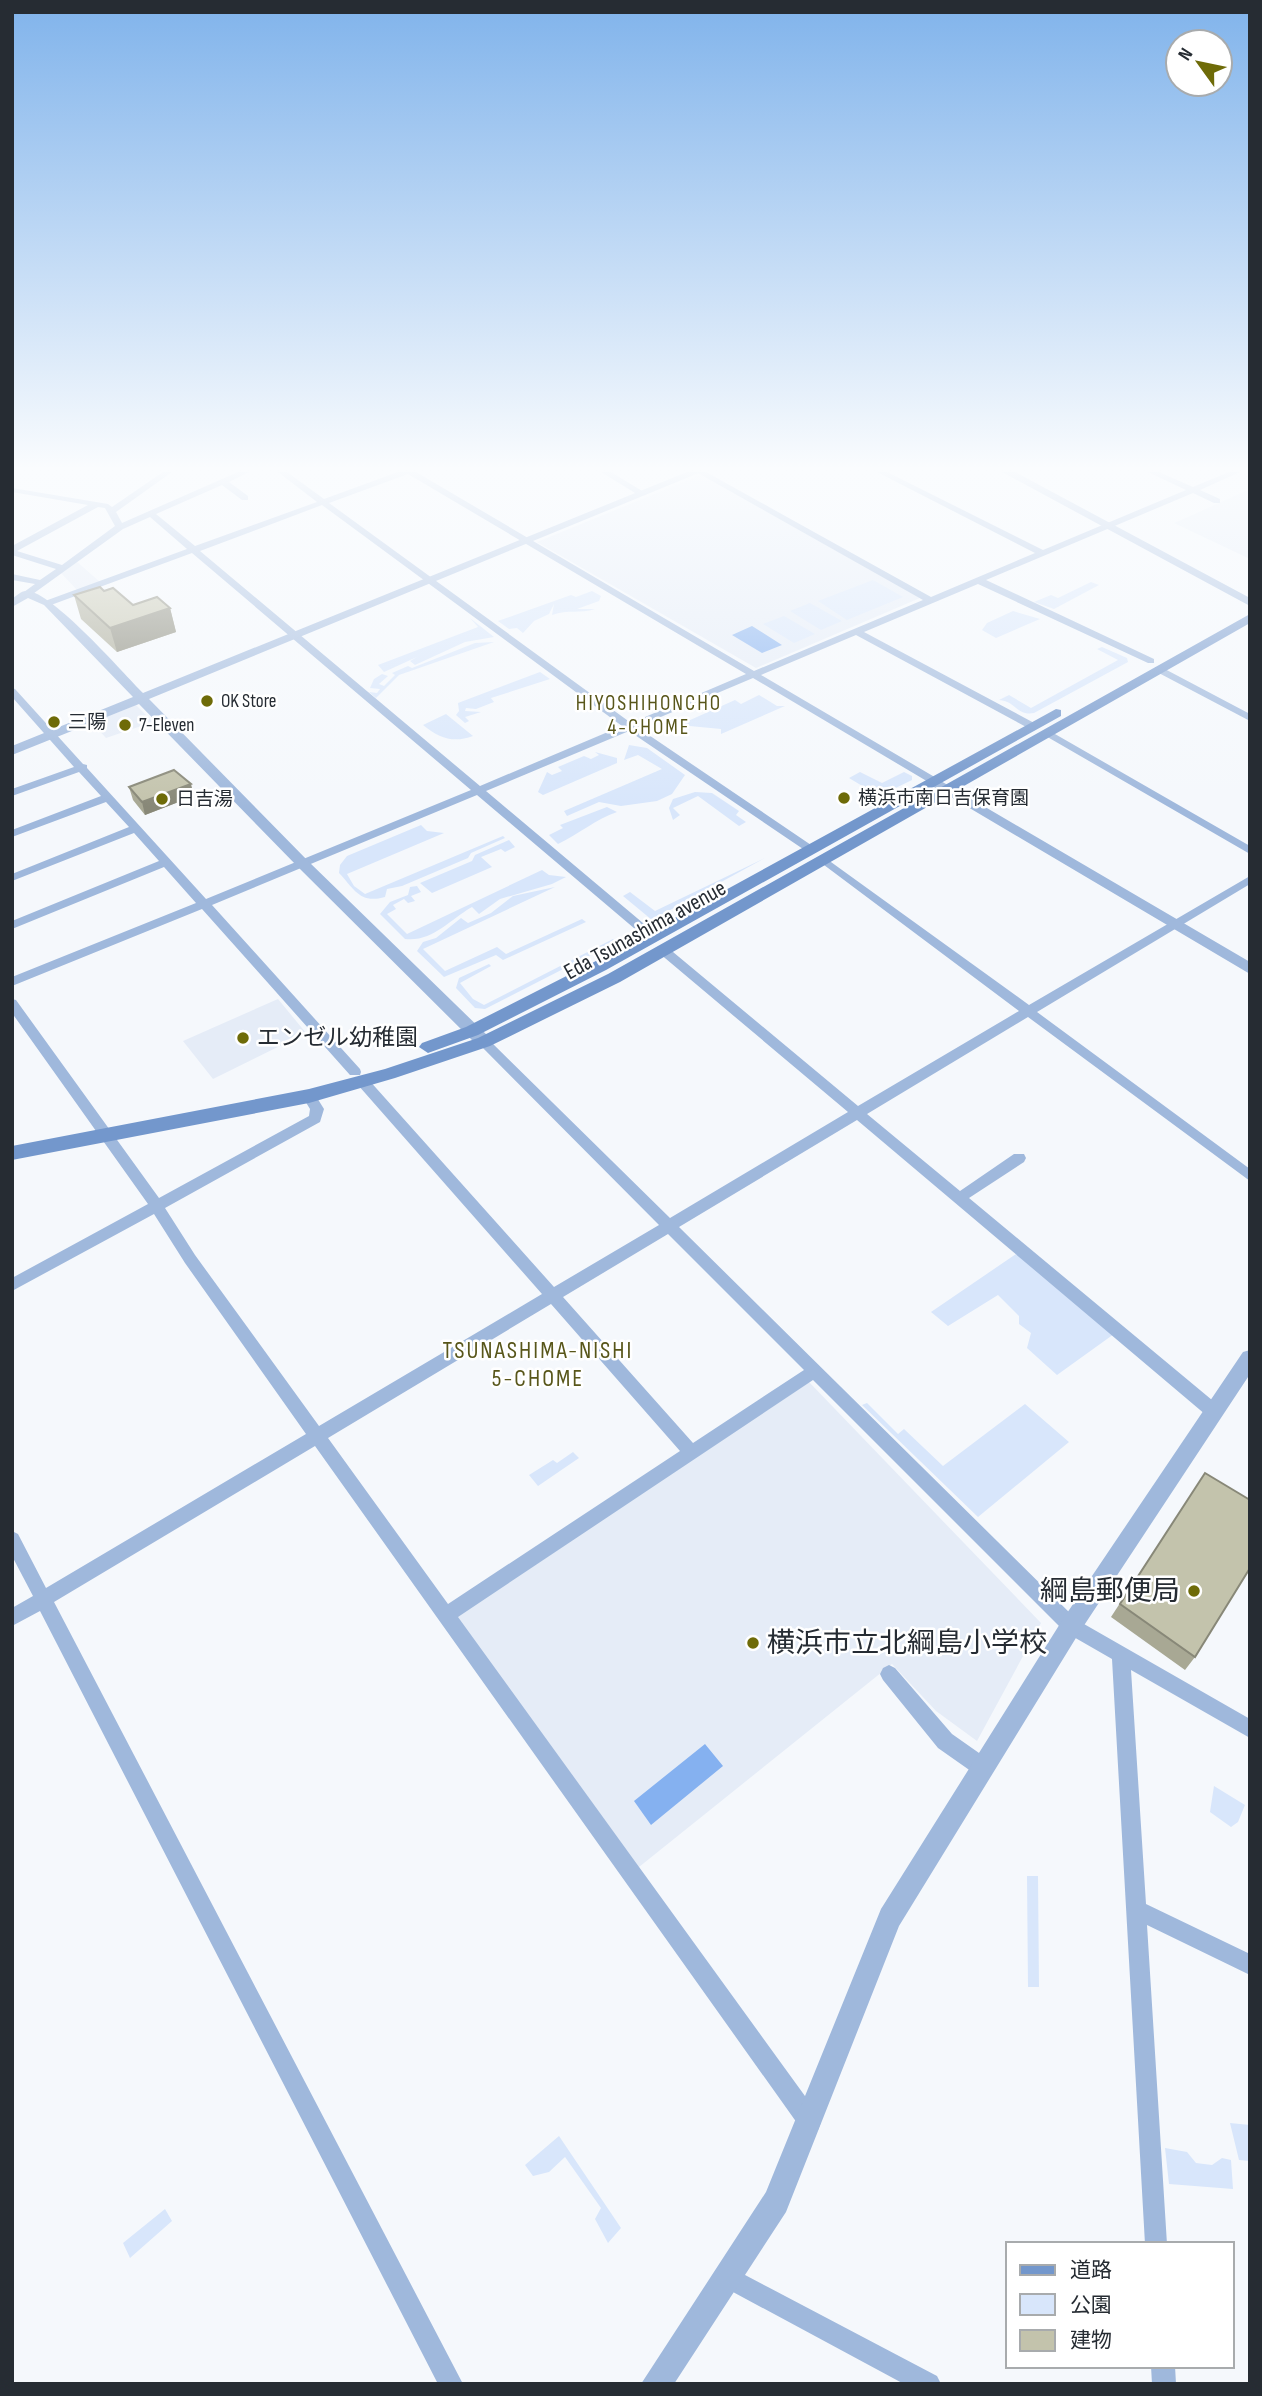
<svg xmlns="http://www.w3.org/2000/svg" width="1262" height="2396" viewBox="0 0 1262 2396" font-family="'Sofia Sans Condensed','Noto Sans JP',sans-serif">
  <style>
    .built { fill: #e5ecf7 }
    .green { fill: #d8e6fb }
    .water { fill: #85b1f0 }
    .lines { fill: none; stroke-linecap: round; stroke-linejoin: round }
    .minor { fill: #9fb8dc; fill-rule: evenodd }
    .tertiary { fill: #9fb8dc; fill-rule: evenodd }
    .secondary { fill: #7397cc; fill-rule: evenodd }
    .wall { fill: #a8a894 }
    .shaded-wall { fill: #888878 }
    .building { fill: #c3c3ac; stroke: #888878; stroke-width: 2 }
    .poi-dot { fill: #6e6b08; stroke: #fff; stroke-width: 2.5 }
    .labels { text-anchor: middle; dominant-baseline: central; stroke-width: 5; stroke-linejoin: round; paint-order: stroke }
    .far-poi-label { font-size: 19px; fill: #262c33; stroke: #fff; text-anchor: start }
    .far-neighbourhood-label { font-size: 21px; letter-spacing: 2px; fill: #58561a; stroke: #fff }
    .street-label { font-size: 23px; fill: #262c33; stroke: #fff }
    .poi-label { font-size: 23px; fill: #262c33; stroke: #fff; text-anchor: start }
    .neighbourhood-label { font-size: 24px; letter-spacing: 2px; fill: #58561a; stroke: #fff }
    .near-poi-label { font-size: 28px; fill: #262c33; stroke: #fff; text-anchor: end }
  </style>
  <rect width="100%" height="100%" fill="#f5f8fc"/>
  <path class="built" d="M701,475L920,598L756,668L537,542Z
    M1250,489V559L1174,523L1188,517Z
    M76,561L100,582L77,590L61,573Z
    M136,705L153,722L106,738L92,723Z
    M278,999L306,1033L213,1079L183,1041Z
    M809,1382L1041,1623L977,1741L936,1711L892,1664L639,1867L457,1617Z"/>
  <path class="green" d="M873,580L903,597L847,620L818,601Z
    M1091,582L1099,585L1054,609L1034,602L1051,595L1058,598Z
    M592,591L601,596L599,601L577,609H595C580,614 568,609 552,615L554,604L549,614L534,621L523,633L517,628L509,629L498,621L571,595L576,597Z
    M810,603L842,621L821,630L790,611Z
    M1013,611L1040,619L996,638L982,630L987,623Z
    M784,616L815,634L794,643L763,624Z
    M470,618L494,637L465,642L415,665L410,661L417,657L384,672L378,665L478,627Z
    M494,642L399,675L376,698L369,692L377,693L380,689L370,688L374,679L382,674L388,676L379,684L384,686L395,675L392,673L408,666L412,668L475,643Z
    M1102,647L1127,658L1128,662L1034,713C1016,716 1016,701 999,700L1009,695L1031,708L1118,660L1097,649Z
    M540,672L550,679L491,698L494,702L476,709L466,708L465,711L481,712L465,717L469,721L465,723L456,715L459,711L458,703Z
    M759,695L777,706H785L721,734V729L679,725L735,700L741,704Z
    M446,714L473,736C454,743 440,739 423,725Z
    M629,745L647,748L685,775L672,794L657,801L621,806L599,802L567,816L564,811L662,769L638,755L624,760Z
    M595,752L617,758V763L543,795L538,792L547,772L552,775L562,771L558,767L584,756L591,759L599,755Z
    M860,772L882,783L904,772L912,776V780L879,796L849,778Z
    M695,792L712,793L739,811L736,815L746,822L739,826L698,796L673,808L680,815L673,820L669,808L673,799Z
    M607,807L617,812C596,819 579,834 558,844L549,835L563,828L560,825Z
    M421,825L427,831L444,833L347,874L354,886L365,894L503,836L505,838L471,853L468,858L402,886L387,889L385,897C360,904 355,890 339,873L340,865L347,856Z
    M509,840L515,847L505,852L501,849L481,857L492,867L432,893L420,883L472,861L475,855Z
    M765,858L652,920L623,896L630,892L655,911Z
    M542,870L549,875L566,877L552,884L500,899L479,914L472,907C449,920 433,942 405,939L380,914L390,902L408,895L410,887L417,886L421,892L411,896L415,901L408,903L404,899L393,905L396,909L387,914L407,934Z
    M555,887L423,949L445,971L497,947L506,954L582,919L586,922L503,960L496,955L444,977L417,951L423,942L436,938L461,918L468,923L491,913L513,896Z
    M613,939L616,942L485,1009L475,1008L456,988L459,978L489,964L491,966L460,983L473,999L484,1005Z
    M1016,1254L1114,1334L1057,1375L1027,1348L1031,1333L1019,1324V1316L998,1295L948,1326L931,1312Z
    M867,1403L898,1434L904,1429L943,1466L1025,1404L1069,1442L978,1517L862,1405Z
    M573,1452L579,1458L538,1486L529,1475L553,1460L557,1463Z
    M1214,1786L1245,1805L1238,1822L1231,1827L1210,1812Z
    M1027,1876H1038L1039,1987H1028Z
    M1230,2123L1250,2125V2161L1239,2160Z
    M559,2136L621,2228L608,2243L595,2219L601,2208L565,2157L549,2172L533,2176L525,2165Z
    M1165,2148L1187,2152L1196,2163L1212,2165L1222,2158L1231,2160L1233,2189L1169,2184Z
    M165,2209L172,2221L130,2258L123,2243Z"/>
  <path class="water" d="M752,626L782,645L762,653L732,635Z
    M705,1744L723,1766L651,1825L634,1801Z"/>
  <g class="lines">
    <path class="minor" d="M163,472H172L116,512L122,523L238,472H249L229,482L248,496V500H242L222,485L156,514L195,546L317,502L278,472H287L324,499L398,472H416L754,671L923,600L696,472H706L931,597L1035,553L877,472H887L1043,550L1186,490L1148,472H1159L1193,487L1229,472H1240L1200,490L1220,499V503H1214L1193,493L986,580L1154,659V663H1148L978,584L864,632L1036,724V728H1028L856,635L761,675L938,779V783H930L753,678L637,727L814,847V851H806L629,731L486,791L656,934V940H648L477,795L212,905L360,1069L361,1072L360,1075H350L202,909L12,986V977L196,903L164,867L12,929V921L159,861L134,833L12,881V874L129,827L106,802L12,837V830L101,796L79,772L12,796V789L74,767L12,697V688L15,689L83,764L87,765V768L206,899L471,790L192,553L51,605H45V601L187,549L150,517L123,529L30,596H24V592L35,584L12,580V574L40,580L56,569L12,555V546L88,505L12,492V488L108,504L112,507ZM408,474L746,674L631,723L329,503ZM322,505L622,726L480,786L200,551ZM98,507L105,508L115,526L62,565L17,551Z
      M601,472H611L647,494L640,496Z
      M1155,667H1161L1250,714V721L1155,671Z
      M1048,730L1250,846V854L1044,735V731Z
      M824,857L1029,1005L1250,876V884L1037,1012L1250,1169V1181L1028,1017L867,1114L960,1191L1014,1154H1024L1026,1158L1024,1162L969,1198L1218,1405L1220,1410L1218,1415L1212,1417L1206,1415L857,1120L679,1227L1077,1620L1250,1719V1738L1131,1670L1146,1904L1250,1954V1975L1147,1925L1167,2244H1145L1112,1659L1065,1632L813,1380L458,1617L818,2114L821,2122L818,2130L810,2133L802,2130L315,1446L54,1602L463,2384H438L40,1611L12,1626V1608L33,1596L12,1556V1531L18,1534L46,1588L306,1434L185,1263L154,1214L12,1291V1278L148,1204L12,1013V999L16,1000L159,1198L309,1116L310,1109L302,1096L309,1091L314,1093L324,1109L320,1122L165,1208L195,1255L319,1426L542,1294L358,1085L356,1082L358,1079H368L554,1287L659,1225L480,1045L478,1042L480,1039H488L670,1218L848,1112L659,953L657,950L659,947H667L858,1106L1019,1011L820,862V858ZM668,1234L804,1370L693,1443L563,1297ZM551,1304L680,1451L448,1604L328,1438Z
      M889,1665L895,1668L952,1734L989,1760L991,1767L989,1774L982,1776L975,1774L938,1748L883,1680L880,1674L883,1668Z
      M728,2266L937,2376L941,2384H904L720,2285L717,2277L720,2269Z
      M1151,2366H1175L1176,2384H1152Z"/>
    <path class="tertiary" d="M687,472H701L149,699L308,861L490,1038L492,1042L490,1046H478L298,867L139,704L12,755V746L133,697L44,605L28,598L12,607V599C16,596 21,591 26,591C50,589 124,674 143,693Z
      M1002,472H1015L1250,598V606Z
      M934,777L1250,962V974L929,784V778Z
      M1250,1350V1374L1079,1633L899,1926L786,2212L674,2384H641L766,2192L881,1909L1063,1619L1243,1352Z"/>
    <path class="secondary" d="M1250,614V623L620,982L490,1046L395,1078L309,1103L12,1160V1146L309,1089L385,1069L478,1038L608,974Z
      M1056,709L1061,710V716L606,970L478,1035L428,1053L419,1047L422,1043L466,1027L594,962Z"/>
  </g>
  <path class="wall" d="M104,591L133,605L170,608L176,632L117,652L81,619L74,595Z
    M129,787L194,796L145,815L133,800Z
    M1205,1473L1195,1657L1185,1670L1111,1617Z"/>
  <path class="shaded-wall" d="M170,608L176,632L117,652L110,628Z
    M191,784L194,796L145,815L142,802Z"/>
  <path class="building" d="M100,587L104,591L113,588L133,605L157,597L170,608L110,628L74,595Z
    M174,770L191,784L142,802L129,787Z
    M1205,1473L1250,1500V1568L1195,1657L1120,1604Z"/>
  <linearGradient id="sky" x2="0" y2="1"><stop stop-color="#80b3eb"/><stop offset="0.58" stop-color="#fafcfe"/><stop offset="1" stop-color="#fafcfe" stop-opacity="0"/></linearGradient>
  <rect width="1262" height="807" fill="url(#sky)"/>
  <g class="poi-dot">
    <circle cx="207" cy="701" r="7"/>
    <circle cx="54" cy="722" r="7"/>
    <circle cx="125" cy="725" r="7"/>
    <circle cx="844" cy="798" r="7"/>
    <circle cx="162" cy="799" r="7"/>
    <circle cx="243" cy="1038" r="7"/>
    <circle cx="1194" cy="1591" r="7"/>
    <circle cx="753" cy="1643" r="7"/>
  </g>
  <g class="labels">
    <g class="far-poi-label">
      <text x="221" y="701">OK Store</text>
      <text x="68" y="722">三陽</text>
      <text x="139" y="725">7-Eleven</text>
      <text x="858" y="798">横浜市南日吉保育園</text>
      <text x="176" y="799">日吉湯</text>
    </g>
    <g class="far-neighbourhood-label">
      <text x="649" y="703">HIYOSHIHONCHO<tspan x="649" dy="24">4-CHOME</tspan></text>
    </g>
    <g class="street-label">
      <text transform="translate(645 930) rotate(-29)">Eda Tsunashima avenue</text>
    </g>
    <g class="poi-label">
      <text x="257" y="1038">エンゼル幼稚園</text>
    </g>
    <g class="neighbourhood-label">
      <text x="538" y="1350">TSUNASHIMA-NISHI<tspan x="538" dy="28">5-CHOME</tspan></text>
    </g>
    <g class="near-poi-label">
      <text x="1180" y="1591">綱島郵便局</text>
      <text x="767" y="1643" text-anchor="start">横浜市立北綱島小学校</text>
    </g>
  </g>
  <rect width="1262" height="2396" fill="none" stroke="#262c33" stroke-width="28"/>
  <rect x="1006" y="2242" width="228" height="126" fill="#ffffff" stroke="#a8abad" stroke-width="2"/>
  <rect x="1020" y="2265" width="35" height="10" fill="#7397cc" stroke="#a8abad" stroke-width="2"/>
  <text x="1070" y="2277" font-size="21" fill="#262c33">道路</text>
  <rect x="1020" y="2294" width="35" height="21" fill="#d8e6fb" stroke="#a8abad" stroke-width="2"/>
  <text x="1070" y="2312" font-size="21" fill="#262c33">公園</text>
  <rect x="1020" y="2330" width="35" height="21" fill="#c3c3ac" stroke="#a8abad" stroke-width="2"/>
  <text x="1070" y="2347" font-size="21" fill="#262c33">建物</text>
  <g transform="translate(1199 63) rotate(303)"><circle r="33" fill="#ffffff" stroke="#a8abad" stroke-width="2"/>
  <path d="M0-5L12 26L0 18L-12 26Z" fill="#6e6b08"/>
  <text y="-10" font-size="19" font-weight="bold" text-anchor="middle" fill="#262c33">N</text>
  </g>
</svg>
